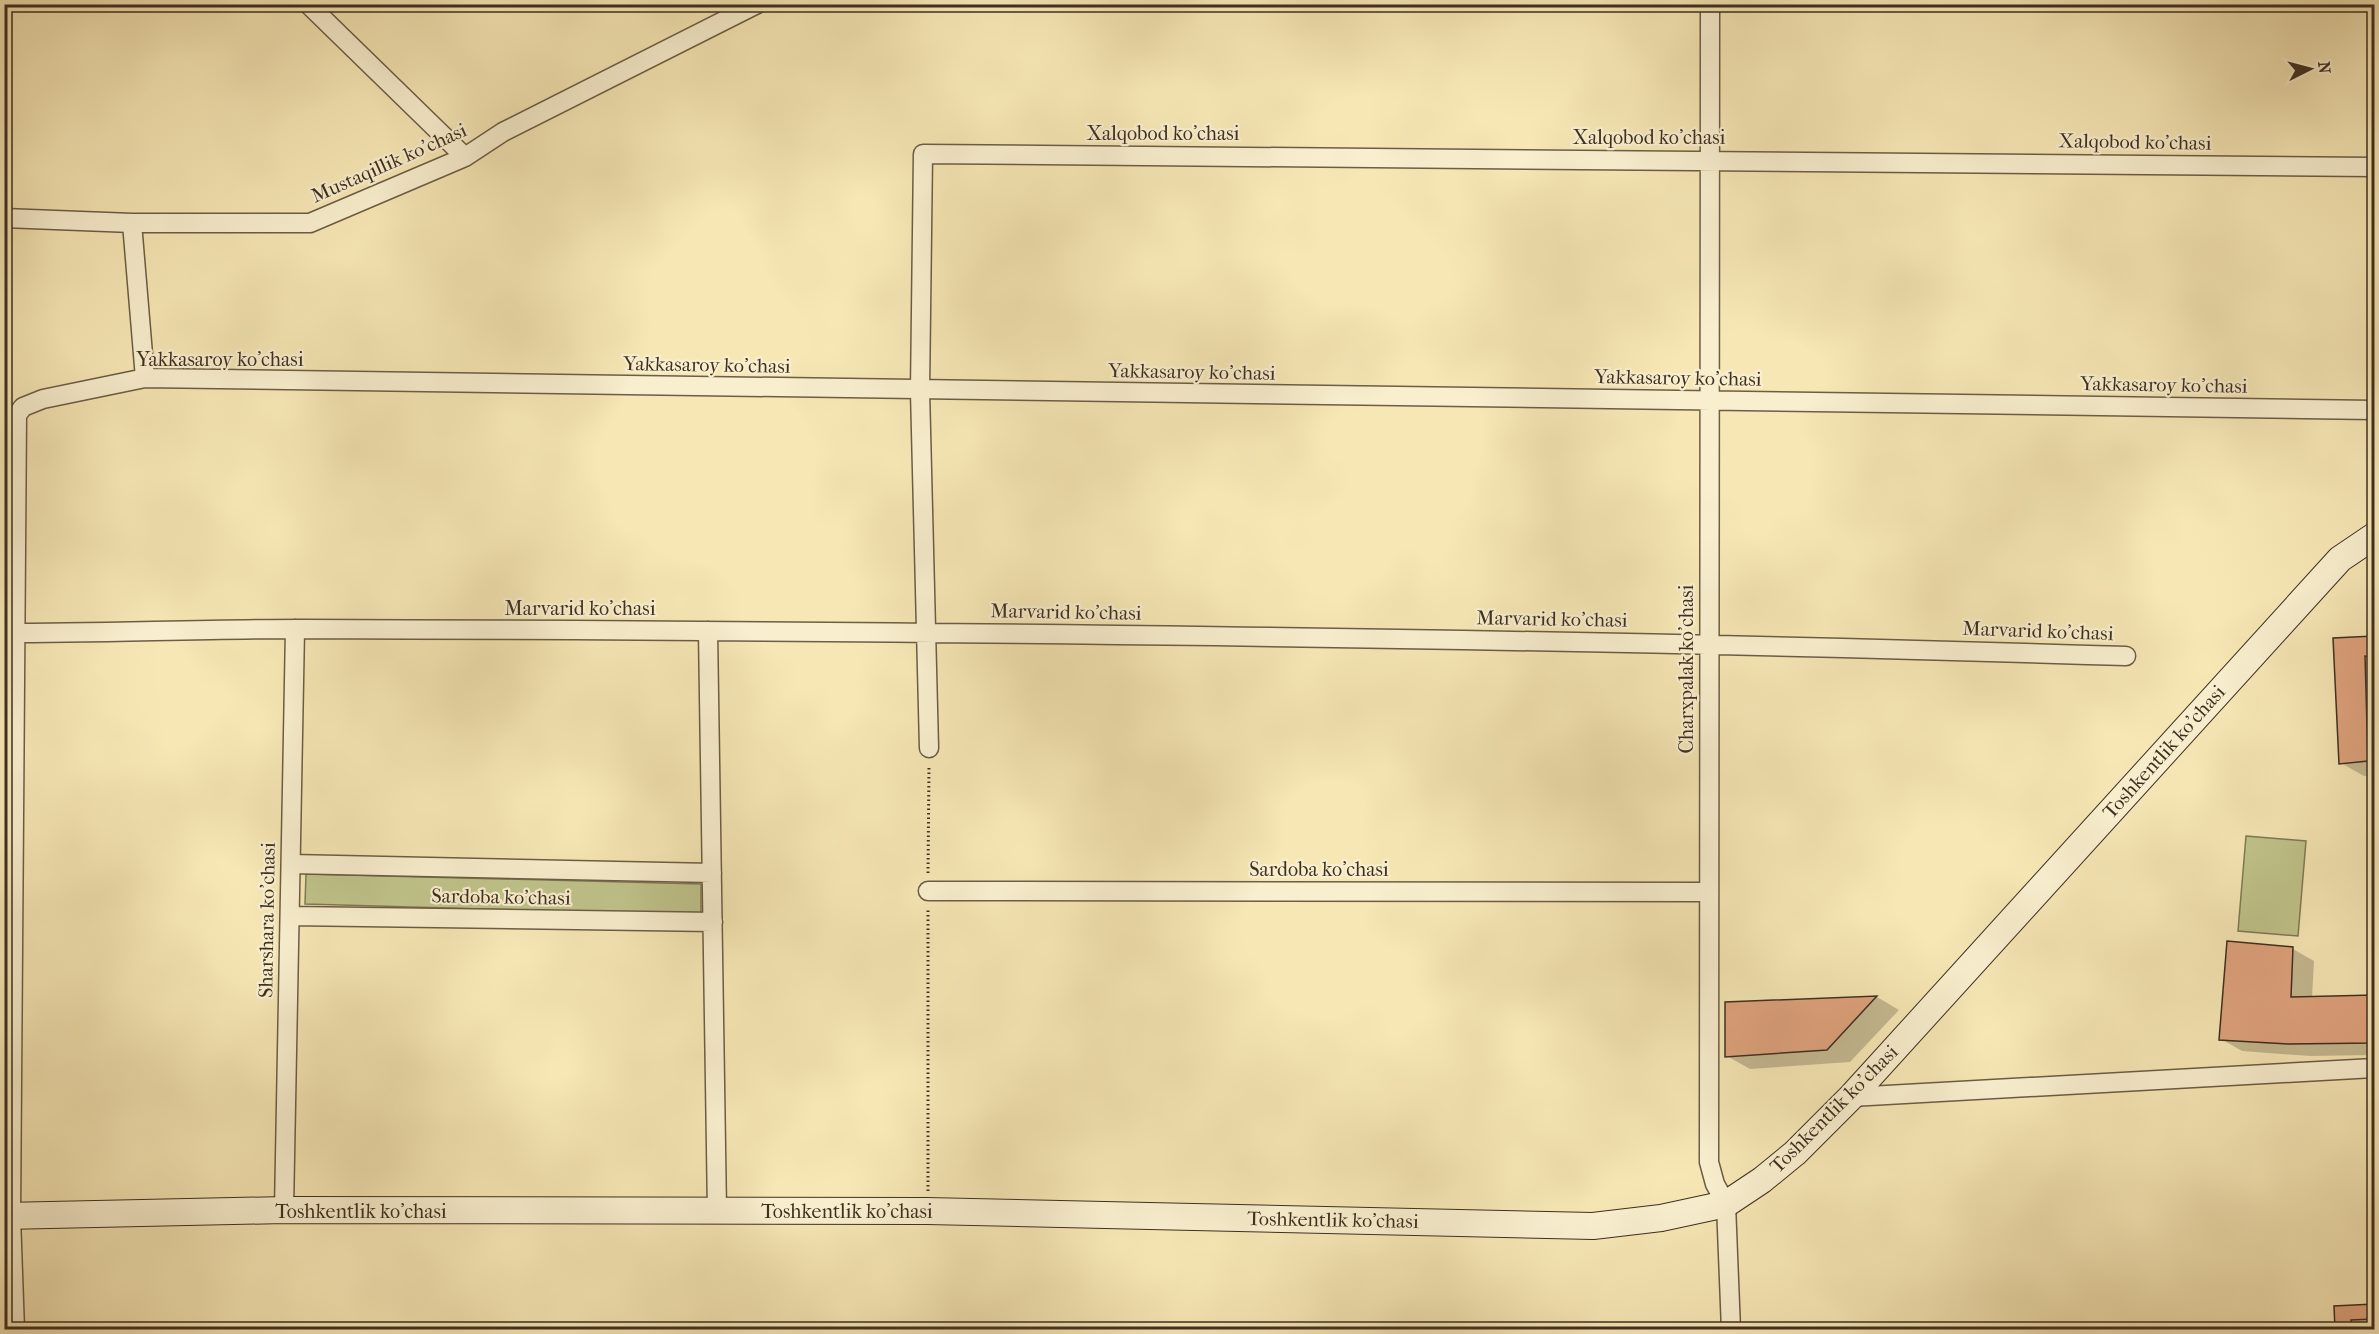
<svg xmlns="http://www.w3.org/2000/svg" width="2379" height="1334" viewBox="0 0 2379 1334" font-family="'IM FELL French Canon',serif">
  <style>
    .green { fill: #c0c48b; stroke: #7f7a56; stroke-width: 1.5 }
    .shadow { fill: #0003 }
    .building { fill: #dfa37e; stroke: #3e2f20; stroke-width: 1.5 }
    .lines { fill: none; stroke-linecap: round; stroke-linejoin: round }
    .minor-casing { stroke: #6c5d45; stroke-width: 21 }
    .secondary-casing { stroke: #3e2f20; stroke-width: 28 }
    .path { stroke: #3e2f20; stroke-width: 3; stroke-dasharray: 1.5 3; stroke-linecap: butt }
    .minor { stroke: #f9efcf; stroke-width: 18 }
    .secondary { stroke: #f9efcf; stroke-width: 26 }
    .labels { text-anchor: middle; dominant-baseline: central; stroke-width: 4.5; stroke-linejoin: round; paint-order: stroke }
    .street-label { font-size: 20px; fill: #3e2f20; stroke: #f9efcf }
  </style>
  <rect width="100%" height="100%" fill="#f6e7b5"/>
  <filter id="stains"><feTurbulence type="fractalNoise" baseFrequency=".00333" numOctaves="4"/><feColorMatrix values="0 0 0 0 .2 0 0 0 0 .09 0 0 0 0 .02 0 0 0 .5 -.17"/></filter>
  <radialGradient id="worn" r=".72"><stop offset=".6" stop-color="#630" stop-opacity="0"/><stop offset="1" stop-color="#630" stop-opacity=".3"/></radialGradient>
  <path class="green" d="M2246,836L2306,841L2298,936L2238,931Z
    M306,874L701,884V915L305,904Z"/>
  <path class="shadow" d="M2374,637V775L2364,776L2341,763L2334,639Z
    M2229,943L2293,949L2314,961L2312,998L2374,997V1055L2310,1056L2242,1051L2221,1039Z
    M1877,997L1899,1010L1850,1062L1750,1069L1727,1056L1726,1003Z
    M2374,1306V1330H2336L2335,1307Z"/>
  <path class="building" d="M2374,636V657L2365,656L2368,761L2339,764L2333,638Z
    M2227,941L2293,947L2291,997L2374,995V1043L2288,1044L2219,1040Z
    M1877,996L1827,1050L1725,1057V1002Z
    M2374,1304V1319L2351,1320L2352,1329H2335L2334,1306Z"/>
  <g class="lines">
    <defs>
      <path id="minor" d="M308,4L465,157
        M1710,4L1709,1162L1715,1184L1726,1204L1731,1330
        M4,218L132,223H310L465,157L503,132L757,4
        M132,223L145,378
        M708,631L717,1212
        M4,633C104,633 204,629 303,629C911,631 1519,637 2126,656
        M929,748L920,391L923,154L2374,167
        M291,864L712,873
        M928,891L1709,892
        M290,916L713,922
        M1851,1097L2374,1068
        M284,1210L295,629
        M15,1330L11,1216L17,415L23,407L43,399L145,378L2374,410"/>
      <path id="secondary" d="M4,1216L284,1210L927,1211L1593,1226L1661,1218L1726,1204L1762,1180L1795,1153L1851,1097L2340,559L2374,536"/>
    </defs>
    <use href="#minor" class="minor-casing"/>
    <use href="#secondary" class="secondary-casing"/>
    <path class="path" d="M928,873L929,766
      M928,1191V910"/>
    <use href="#minor" class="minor"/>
    <use href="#secondary" class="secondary"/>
  </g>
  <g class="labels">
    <g class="street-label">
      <text x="1163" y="133">Xalqobod ko'chasi</text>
      <text x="1649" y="137">Xalqobod ko'chasi</text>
      <text transform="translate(2135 142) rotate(1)">Xalqobod ko'chasi</text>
      <text transform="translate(389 163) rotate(-24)">Mustaqillik ko'chasi</text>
      <text x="220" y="359">Yakkasaroy ko'chasi</text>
      <text transform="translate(707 365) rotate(1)">Yakkasaroy ko'chasi</text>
      <text transform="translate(1192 372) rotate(1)">Yakkasaroy ko'chasi</text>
      <text transform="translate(1678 378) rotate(1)">Yakkasaroy ko'chasi</text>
      <text transform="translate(2164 385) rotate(1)">Yakkasaroy ko'chasi</text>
      <text x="580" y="608">Marvarid ko'chasi</text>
      <text transform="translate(1066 612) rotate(1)">Marvarid ko'chasi</text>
      <text transform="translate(1552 619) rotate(1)">Marvarid ko'chasi</text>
      <text transform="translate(2038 631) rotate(2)">Marvarid ko'chasi</text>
      <text transform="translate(1686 669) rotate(-90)">Charxpalak ko'chasi</text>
      <text transform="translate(2164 752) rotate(-48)">Toshkentlik ko'chasi</text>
      <text x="1319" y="869">Sardoba ko'chasi</text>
      <text transform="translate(501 897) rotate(1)">Sardoba ko'chasi</text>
      <text transform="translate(267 920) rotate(-89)">Sharshara ko'chasi</text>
      <text transform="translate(1834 1109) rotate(-45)">Toshkentlik ko'chasi</text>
      <text x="361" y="1211">Toshkentlik ko'chasi</text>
      <text x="847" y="1211">Toshkentlik ko'chasi</text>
      <text transform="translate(1333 1220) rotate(1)">Toshkentlik ko'chasi</text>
    </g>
  </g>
  <rect width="2379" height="1334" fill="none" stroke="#f6e7b5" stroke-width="24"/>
  <rect x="6" y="6" width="2367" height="1322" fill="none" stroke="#3e2f20" stroke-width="3"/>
  <rect x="12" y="12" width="2355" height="1310" fill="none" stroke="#3e2f20" stroke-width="1.5"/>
  <g transform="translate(2310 69) rotate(84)" stroke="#f9efcf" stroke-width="4.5" paint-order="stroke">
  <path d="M0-4.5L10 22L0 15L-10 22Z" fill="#3e2f20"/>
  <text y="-9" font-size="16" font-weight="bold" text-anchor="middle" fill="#3e2f20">N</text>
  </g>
  <rect width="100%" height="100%" filter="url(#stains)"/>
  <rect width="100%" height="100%" fill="url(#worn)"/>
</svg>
